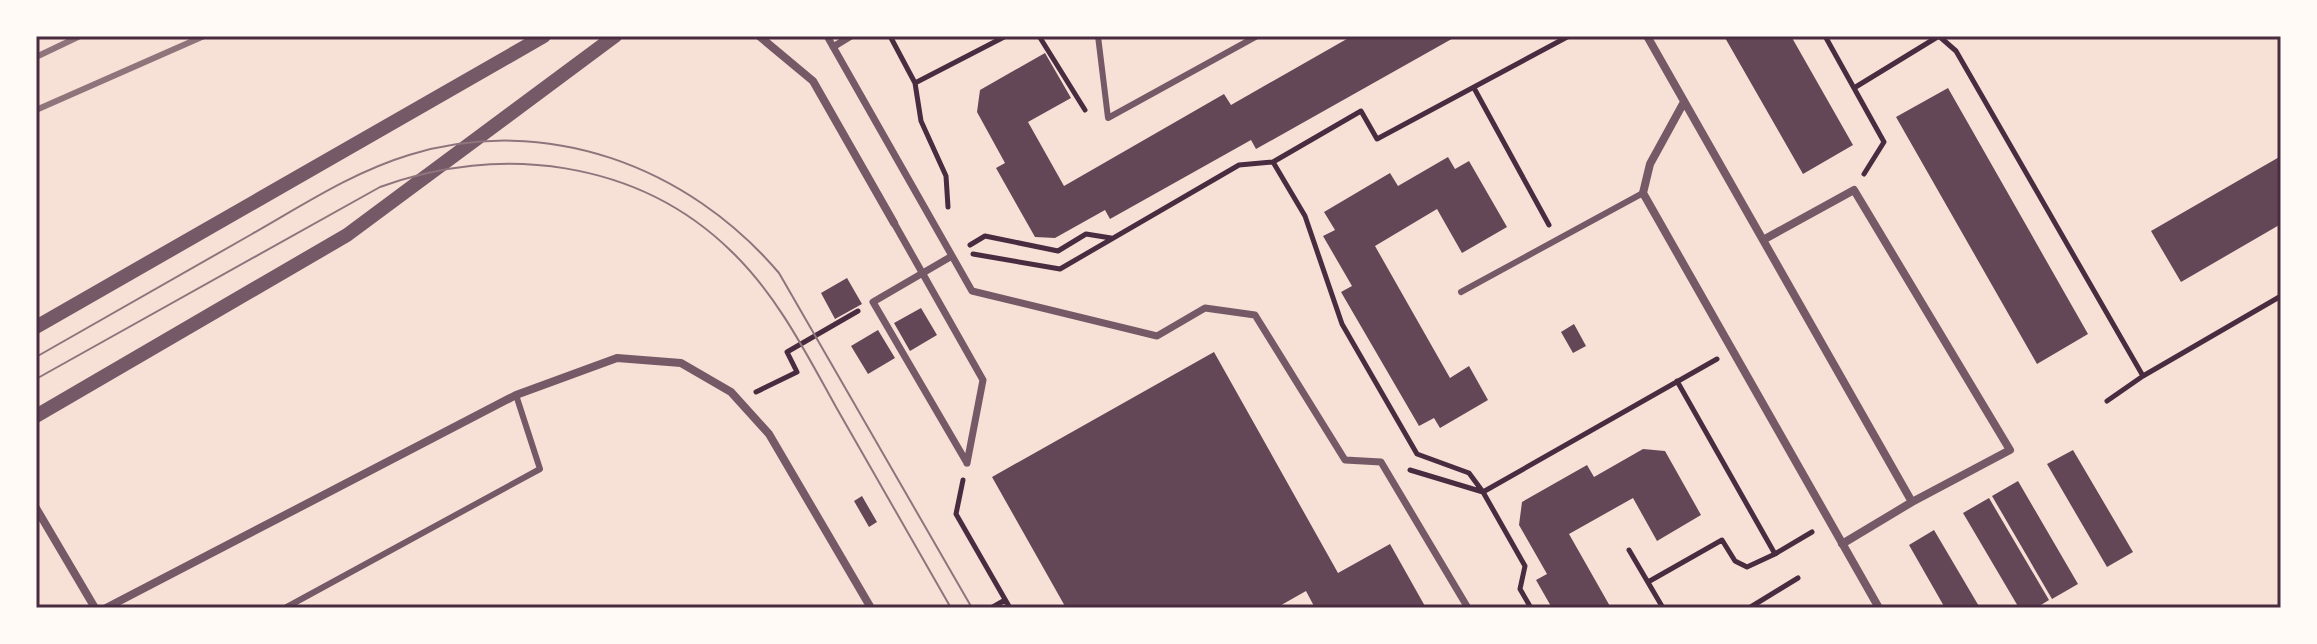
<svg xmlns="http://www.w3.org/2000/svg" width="2317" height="644" viewBox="0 0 2317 644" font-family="Cabin,sans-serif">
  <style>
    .building { fill: #644757 }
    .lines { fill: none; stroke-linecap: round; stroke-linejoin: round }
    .path { stroke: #4a2c40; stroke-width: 5 }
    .service { stroke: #755966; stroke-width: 6 }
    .pedestrian { stroke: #755966; stroke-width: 7 }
    .minor { stroke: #755966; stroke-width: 8 }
    .tertiary { stroke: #755966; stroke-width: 14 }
    .tram { stroke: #8f747c; stroke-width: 2 }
    .rail { stroke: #8f747c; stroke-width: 6 }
    .neatline { fill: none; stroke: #4a2c40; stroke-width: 3 }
  </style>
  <rect width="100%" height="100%" fill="#f7e1d7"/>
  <path class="building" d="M1352,36H1457L1256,149L1251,140L1110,219L1105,210L1055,238L1035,237L996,168L1005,163L977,112L980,90L1045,53L1071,98L1028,122L1064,186L1224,94L1231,105Z
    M1724,36H1791L1853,145L1803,174Z
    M1948,88L2088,334L2037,364L1896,117Z
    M2281,156V224L2181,282L2151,231Z
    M1448,157L1455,169L1469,161L1507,227L1462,253L1437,209L1375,246L1450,378L1469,366L1488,400L1440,428L1434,418L1419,426L1341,292L1352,286L1323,236L1335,230L1324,212L1390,173L1398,186Z
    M847,278L862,304L835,319L821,293Z
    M921,308L937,335L910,351L894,323Z
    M1574,324L1586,346L1573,353L1561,332Z
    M878,330L895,358L868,374L851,346Z
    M1214,352L1338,573L1390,544L1426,608H1315L1306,591L1276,608H1066L992,477Z
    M1643,449L1665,451L1701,515L1657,541L1633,498L1569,534L1611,608H1552L1536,580L1547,574L1519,525L1522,502L1587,465L1594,477Z
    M2073,450L2133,552L2107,567L2047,464Z
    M2018,481L2078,584L2052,599L1992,496Z
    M862,496L877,522L869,527L854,501Z
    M1989,498L2049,600L2036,608H2019L1963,513Z
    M1934,530L1980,608H1945L1909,545Z"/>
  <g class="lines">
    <path class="path" d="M890,36L915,83L921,121L946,176L948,207
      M1039,36L1085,110
      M1825,36L1884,142L1864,174
      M1940,37L1956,51L2143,376
      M915,83L1006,36
      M1474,88L1549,225
      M1854,88L1939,36
      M1273,162L1305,216L1342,324L1417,454L1469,473L1483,492L1717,359
      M970,245L985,236L1058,251L1086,234L1111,238
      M973,254L1060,269L1239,165L1273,162L1361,111L1377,139L1569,36
      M756,392L797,372L787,352L858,311
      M2107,401L2143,376L2281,296
      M1410,470L1483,492L1525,566L1520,589L1531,608
      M963,480L956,514L1010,608
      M1629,550L1663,608
      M1775,554L1812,532
      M1648,582L1722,540L1735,561L1747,567L1775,554L1677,381
      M991,608L1005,600
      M1749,608L1798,578"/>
    <path class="service" d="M1098,36L1108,118L1257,36
      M1461,292L1643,193
      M285,608L540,469L516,395"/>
    <path class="pedestrian" d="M827,36L972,291L1157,336L1205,308L1255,315L1345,460L1381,462L1468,608
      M833,47L851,36
      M894,223L983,380L967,463
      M952,256L873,302L967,463"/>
    <path class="minor" d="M759,36L813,81L894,223
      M1647,36L1912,502
      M1684,102L1650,164L1643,193L1879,608
      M1763,240L1854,190L2010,450L1912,502L1842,544
      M36,508L95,608
      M106,608L516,395L617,358L681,363L731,392L769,434L871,608"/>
    <path class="tertiary" d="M36,327L544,36
      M36,416L347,235L615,36"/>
    <path class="tram" d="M36,357C108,316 180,275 252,234C303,205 353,172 409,155C546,113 688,166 779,273L972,608
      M36,379L380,187C499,143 638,160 731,251C777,295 806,353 836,407C874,474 912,541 951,608"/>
    <path class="rail" d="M36,57L80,36
      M36,110L204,36"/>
  </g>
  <rect width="2317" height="644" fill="none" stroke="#fffaf5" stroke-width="76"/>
  <rect x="38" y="38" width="2241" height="568" class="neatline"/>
</svg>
